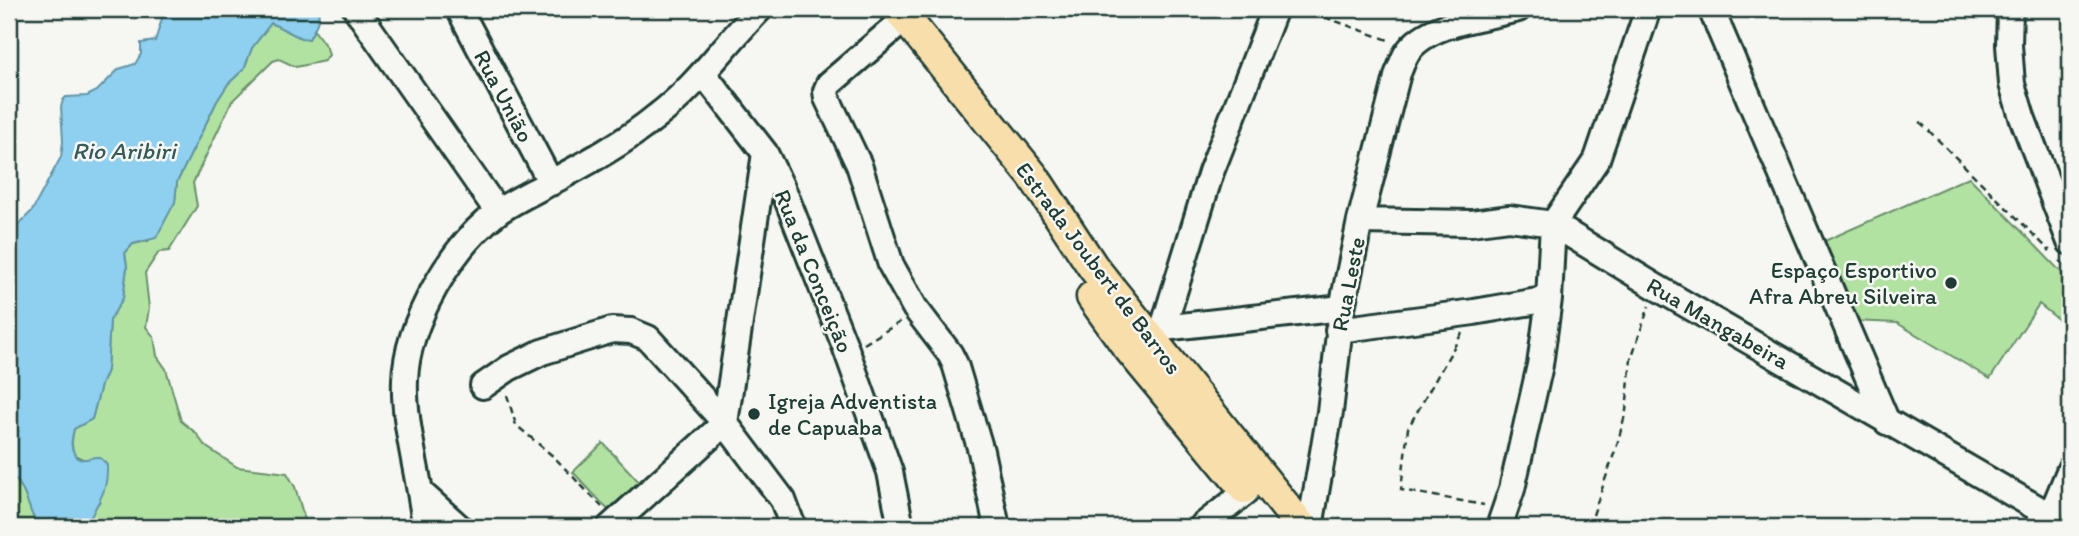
<svg xmlns="http://www.w3.org/2000/svg" width="2079" height="536" viewBox="0 0 2079 536" font-family="Itim,sans-serif">
  <style>
    .green { fill: #b2e2a2; stroke: #68906b; stroke-width: 2 }
    .water { fill: #8fcff0; stroke: #6295a5; stroke-width: 2 }
    .lines { fill: none; stroke-linecap: round; stroke-linejoin: round }
    .minor-casing { stroke: #1f3d34; stroke-width: 30 }
    .major-casing { stroke: #1f3d34; stroke-width: 35 }
    .path { stroke: #1f3d34; stroke-width: 2.5; stroke-dasharray: 7 5; stroke-linecap: butt }
    .minor { stroke: #f6f6f2; stroke-width: 24 }
    .major { stroke: #f8deab; stroke-width: 30 }
    .poi-dot { fill: #1f3d34; stroke: #f6f6f2; stroke-width: 2.5 }
    .labels { text-anchor: middle; dominant-baseline: central; stroke-width: 5; stroke-linejoin: round; paint-order: stroke }
    .street-label { font-size: 23px; fill: #1f3d34; stroke: #f6f6f2 }
    .poi-label { font-size: 23px; fill: #1f3d34; stroke: #f6f6f2; text-anchor: end }
    .water-label { font-size: 24px; font-style: italic; fill: #355a5a; stroke: #f6f6f2 }
  </style>
  <rect width="100%" height="100%" fill="#f6f6f2"/>
  <filter id="ink" filterUnits="userSpaceOnUse"><feTurbulence type="fractalNoise" baseFrequency=".0143" numOctaves="2"/><feDisplacementMap in="SourceGraphic" scale="14" xChannelSelector="R" yChannelSelector="G"/><feConvolveMatrix kernelMatrix="1 2 1 2 8 2 1 2 1" color-interpolation-filters="sRGB"/></filter>
  <g filter="url(#ink)">
    <path class="green" d="M271,23L301,38L309,39L314,30L327,48L329,55L324,61L296,67L279,59L273,61L232,101L193,183L197,206L169,251L159,252L145,273L149,308L146,327L154,337L157,356L166,369L181,421L196,433L205,446L237,467L287,473L295,487L307,527H89L88,524L94,508L100,501L85,460L75,455C70,445 72,439 74,429L92,419L101,385L107,370L110,320L123,298L127,267L125,253L133,244L148,241L175,202L177,182L217,101L228,84L244,69L252,48Z
      M1969,177L2062,273L2070,293V329L2039,304L1990,379L1897,323L1853,321L1820,243Z
      M603,443L642,485L611,513L573,472Z
      M9,475C27,483 27,512 39,527H9Z"/>
    <path class="water" d="M165,9H318C321,20 314,29 309,39L301,38L271,23L252,48L244,69L228,84L217,101L177,182L175,202L156,238L133,244L125,253L127,267L123,298L110,320L107,370L101,385L92,419L74,429C71,441 69,450 79,459C93,461 96,450 107,465C108,494 98,499 88,524L89,527H39C27,512 27,483 9,475V234L32,211L61,157L63,142L61,107L63,100L66,97L87,96L97,91L119,69L135,64L141,54V43L155,41Z"/>
    <g class="lines">
      <defs>
        <path id="minor" d="M356,9L498,212
          M459,9L551,183
          M1711,9L1887,422
          M2010,9L2009,45L2012,84L2022,117L2070,242
          M893,29L829,84L826,91L827,98L859,165L891,265L915,308L950,354L955,364L981,451L997,527
          M703,73L765,153L785,194L845,346L890,472L901,527
          M1360,221L1471,223L1509,218L1553,224L1656,287L2051,516
          M1163,328L1342,308
          M1338,330L1474,312L1549,299
          M1153,344L1163,328L1211,172L1275,9
          M483,386L509,368L542,352L612,330L631,331L648,338L725,423L783,500L793,527
          M421,493L459,527
          M425,527C421,481 403,425 405,380C407,323 452,245 498,212C512,202 529,194 544,186C583,165 623,144 657,116C697,86 725,44 760,9
          M610,527L725,423L765,153
          M1201,527L1246,492
          M1310,527L1330,412L1342,308L1360,221L1398,73C1401,67 1403,59 1407,53C1427,22 1485,18 1518,9
          M1499,527L1512,489L1540,365L1549,299L1553,224L1597,159L1648,9
          M2046,527L2070,469"/>
        <path id="major" d="M898,9L1033,176L1093,267L1302,527
          M1092,297L1127,346L1244,488"/>
      </defs>
      <use href="#minor" class="minor-casing"/>
      <use href="#major" class="major-casing"/>
      <path class="path" d="M1302,9L1391,41
        M1920,122L2050,251
        M2060,261L2070,271
        M1462,333L1408,428L1401,490L1484,505
        M864,344L900,322
        M507,395L516,425L554,457L602,507
        M1593,515L1617,445L1626,411L1631,359L1649,306"/>
      <use href="#minor" class="minor"/>
      <use href="#major" class="major"/>
    </g>
  </g>
  <g class="poi-dot">
    <circle cx="1951" cy="283" r="7"/>
    <circle cx="754" cy="414" r="7"/>
  </g>
  <g class="labels">
    <g class="street-label">
      <text transform="translate(504 96) rotate(62)">Rua União</text>
      <text transform="translate(1099 268) rotate(53)">Estrada Joubert de Barros</text>
      <text transform="translate(814 271) rotate(68)">Rua da Conceição</text>
      <text transform="translate(1348 284) rotate(-79)">Rua Leste</text>
      <text transform="translate(1718 323) rotate(30)">Rua Mangabeira</text>
    </g>
    <g class="poi-label">
      <text x="1937" y="270">Espaço Esportivo<tspan x="1937" dy="26">Afra Abreu Silveira</tspan></text>
      <text x="768" y="401" text-anchor="start">Igreja Adventista<tspan x="768" dy="26">de Capuaba</tspan></text>
    </g>
    <g class="water-label">
      <text x="124" y="150">Rio Aribiri</text>
    </g>
  </g>
  <rect width="2079" height="536" fill="none" stroke="#f6f6f2" stroke-width="35"/>
  <rect x="18" y="18" width="2044" height="501" fill="none" stroke="#1f3d34" stroke-width="2.5" filter="url(#ink)"/>
</svg>
